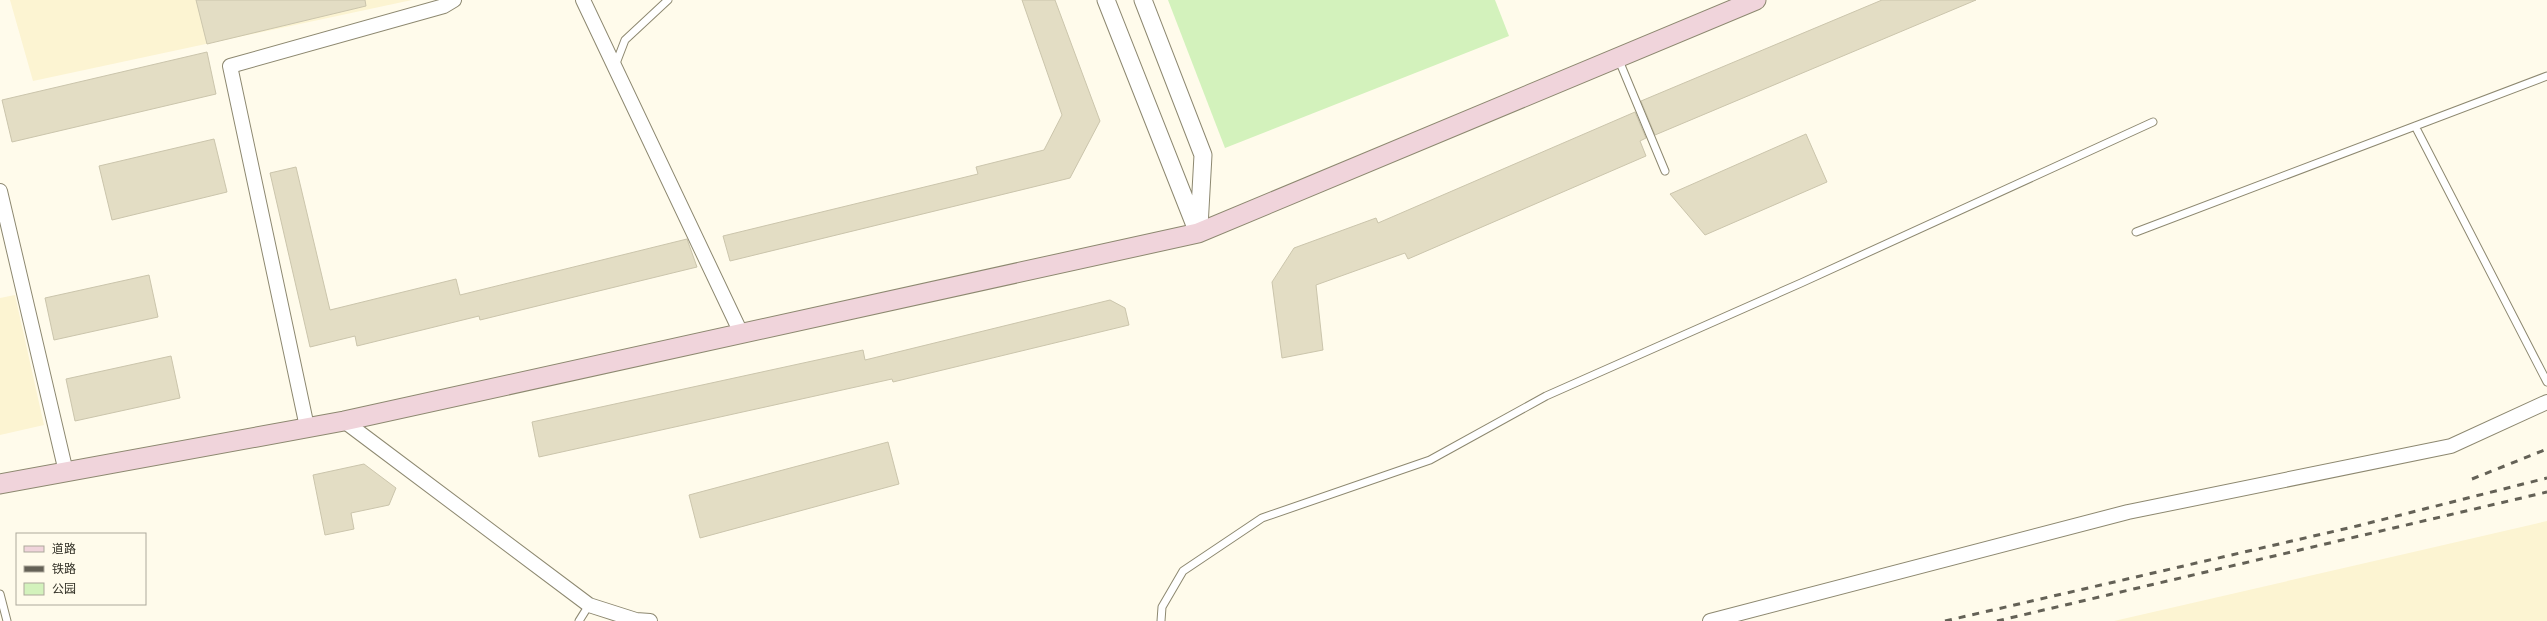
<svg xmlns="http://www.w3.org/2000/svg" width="2547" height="621" viewBox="0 0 2547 621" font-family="Arial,'Noto Sans SC',sans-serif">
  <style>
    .built { fill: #fcf4d2 }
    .green { fill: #d3f2bc }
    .building { fill: #e3ddc4; stroke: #cbc5ac }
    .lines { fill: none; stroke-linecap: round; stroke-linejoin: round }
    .service-casing { stroke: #8d8870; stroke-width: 9 }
    .minor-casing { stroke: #8d8870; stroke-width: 16 }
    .tertiary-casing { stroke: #8d8870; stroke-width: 19 }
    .secondary-casing { stroke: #8d8870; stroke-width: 21 }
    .service { stroke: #fff; stroke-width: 7 }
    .minor { stroke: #fff; stroke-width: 14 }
    .tertiary { stroke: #fff; stroke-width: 17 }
    .secondary { stroke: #f0d4db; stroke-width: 19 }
    .rail { stroke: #646156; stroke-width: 3; stroke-dasharray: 7 7; stroke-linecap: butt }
  </style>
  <rect width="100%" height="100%" fill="#fffbeb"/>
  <path class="built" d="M10,0H412L33,81Z
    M15,295L44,425L0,435V298Z
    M2547,521V621H2114L2422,550Z"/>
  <path class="green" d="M1168,0H1495L1509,36L1225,148Z"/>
  <path class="building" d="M196,0H365L366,6L207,44Z
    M1022,0H1055L1100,121L1070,178L730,261L723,236L978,174L976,167L1044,150L1062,115Z
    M1882,0H1976L1655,135L1641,101Z
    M207,52L216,94L12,142L2,100Z
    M1635,112L1646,138L1640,141L1646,156L1408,259L1405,253L1316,285L1323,350L1282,358L1272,282L1294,248L1376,218L1378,223Z
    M1806,134L1827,182L1705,235L1670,194Z
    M214,139L227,192L112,220L99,166Z
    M296,167L330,310L456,279L460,295L687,239L697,267L480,320L479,316L357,346L355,336L310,347L270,173Z
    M149,275L158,317L54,340L45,298Z
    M1110,300L1125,308L1129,325L893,382L892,379L539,457L532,422L863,350L865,360Z
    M171,356L180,398L75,421L66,379Z
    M888,442L899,484L700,538L689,495Z
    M364,464L396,488L389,505L351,513L354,529L325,535L313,475Z"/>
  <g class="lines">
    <defs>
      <path id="service" d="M1618,58L1665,171
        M615,66L625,40L668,0
        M2415,126L2547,382
        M2136,232L2547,76
        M0,594L7,621
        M579,621L589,605
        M1161,621L1162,607L1183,571L1262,518L1430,460L1546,396L1801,283L2153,122"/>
      <path id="minor" d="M583,0L741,333
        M0,191L66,472
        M344,421L589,605L636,620L650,621
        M307,427L230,66L444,6L454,0
        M1710,621L2128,512L2451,446L2547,402"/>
      <path id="tertiary" d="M1106,0L1198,233
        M1143,0L1203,155L1199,227"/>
      <path id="secondary" d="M0,484L344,421L1198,233L1756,0"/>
    </defs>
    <use href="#service" class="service-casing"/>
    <use href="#minor" class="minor-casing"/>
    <use href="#tertiary" class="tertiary-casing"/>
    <use href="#secondary" class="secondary-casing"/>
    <use href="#service" class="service"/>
    <use href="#minor" class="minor"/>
    <use href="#tertiary" class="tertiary"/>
    <use href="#secondary" class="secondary"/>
    <path class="rail" d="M2472,479L2547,449
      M1945,621L2357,526L2547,478
      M1997,621L2547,492"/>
  </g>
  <rect x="16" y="533" width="130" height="72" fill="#fffbeb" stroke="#ada99c"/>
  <rect x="24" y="546" width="20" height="6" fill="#f0d4db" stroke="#ada99c"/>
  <text x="52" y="553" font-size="12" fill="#312f25">道路</text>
  <rect x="24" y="566" width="20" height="6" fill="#646156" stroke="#ada99c"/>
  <text x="52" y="573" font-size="12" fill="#312f25">铁路</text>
  <rect x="24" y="583" width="20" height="12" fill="#d3f2bc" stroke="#ada99c"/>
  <text x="52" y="593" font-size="12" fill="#312f25">公园</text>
</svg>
